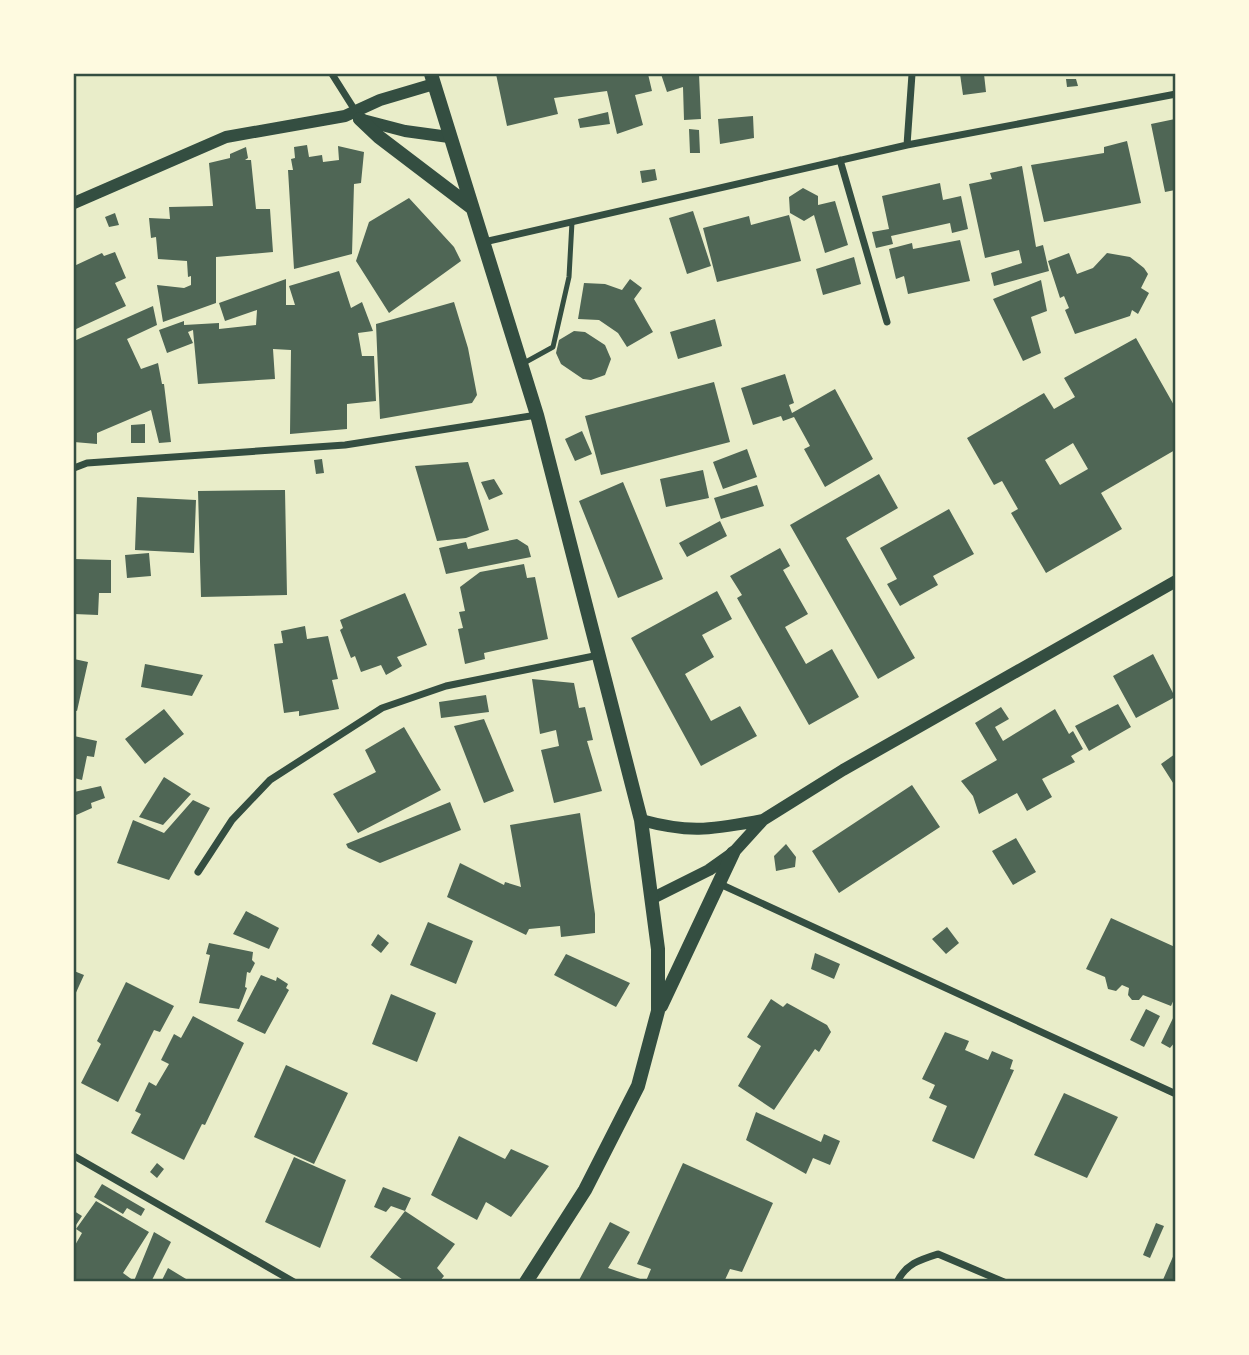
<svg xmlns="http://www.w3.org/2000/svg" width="1249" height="1355" viewBox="0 0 1249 1355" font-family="Signika,sans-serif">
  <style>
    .building { fill: #4f6655; fill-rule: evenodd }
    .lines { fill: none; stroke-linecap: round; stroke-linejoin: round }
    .service { stroke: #344e41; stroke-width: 5 }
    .minor { stroke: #344e41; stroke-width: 7 }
    .tertiary { stroke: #344e41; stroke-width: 12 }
    .secondary { stroke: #344e41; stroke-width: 14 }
    .neatline { fill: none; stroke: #344e41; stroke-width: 2.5 }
  </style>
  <rect width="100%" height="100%" fill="#e9edc9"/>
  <path class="building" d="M496,74H648L652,91L635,95L643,125L617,134L607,91L554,98L558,114L507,126Z
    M661,74H699L701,119L684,120L683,87L667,92Z
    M960,74H984L986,92L963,95Z
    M1066,79H1076L1078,86L1067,87Z
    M608,112L610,124L580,128L578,119Z
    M753,116L754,138L720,144L718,119Z
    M1175,119V190L1165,192L1151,124Z
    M689,129L699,130L700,153H690Z
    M1127,141L1141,203L1044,222L1031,165L1104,153V147Z
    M307,145L309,157L322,155L323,162L339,160L338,146L364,152L361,183L354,184L352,254L294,269L288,170H293L291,159L295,158L294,147Z
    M246,147L248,158L245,160H251L256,209H270L273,252L216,257V303L163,322L157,285L184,288L191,285V276L188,277L187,261L158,259L156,237L151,238L149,218L170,219L169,207L213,206L209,163L230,158V154Z
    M1022,166L1036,247L1043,245L1049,271L994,286L991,273L1022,263L1019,250L985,258L969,184L992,179L990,173Z
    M655,169L657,180L642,183L640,171Z
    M940,183L943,200L961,196L968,229L952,233L950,223L891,236L893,244L876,248L872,232L889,229L882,196Z
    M803,188L818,196V205L835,201L848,245L825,253L814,215L804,221L790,213L789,197Z
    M409,198L454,247L461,261L389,313L356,261L369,222Z
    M693,211L711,266L687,274L669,218Z
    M115,213L119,225L109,227L105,217Z
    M789,215L801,261L717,282L703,228L749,216L751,225Z
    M960,240L970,281L908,294L904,276L896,279L889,249L912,243L913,249Z
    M115,252L126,278L115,283L126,306L74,330V266L102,253L104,256Z
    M1069,253L1077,274L1093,268L1107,253L1130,257L1144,268L1148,274L1141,288L1149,293L1138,314L1132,310L1130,316L1075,334L1065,310L1069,308L1064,296L1060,298L1048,261Z
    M854,257L861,284L823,295L816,269Z
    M339,271L351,308L362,302L373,331L358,333L362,356H374L376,401L347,404V429L290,434L291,350L273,349L275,379L198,384L193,330L188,332L193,343L167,353L159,330L184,321V325L219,323V329L256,325L257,310L225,321L219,303L286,279V305H295L289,286Z
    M630,279L642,288L634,299L653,332L627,347L618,333L599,320L578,319L584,283L605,284L622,290Z
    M1041,280L1047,311L1031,317L1041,353L1023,361L993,299Z
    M454,302L468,348L477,395L472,403L380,419L376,324Z
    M153,306L157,325L127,339L141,369L158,363L162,384H164L171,442L159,443L151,410L97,433V444L74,442V341Z
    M715,319L722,346L678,359L670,332Z
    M574,331L585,332L605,345L611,359L605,375L591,380L583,379L561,364L556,353L559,340Z
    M1136,338L1175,407V450L1101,493L1122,529L1046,573L1011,513L1018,509L1002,481L994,485L967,438L1044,393L1054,409L1075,397L1064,378ZM1073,443L1088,469L1060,485L1045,460Z
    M785,374L794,403L789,405L792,413L835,389L873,459L825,487L804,449L810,446L794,417L783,421L781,416L753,425L741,388Z
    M714,382L730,442L601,475L585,416Z
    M145,424V443H131V425Z
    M582,431L592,454L575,461L565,439Z
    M747,449L757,477L723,489L713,462Z
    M322,459L324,473L316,474L314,460Z
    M468,462L489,530L466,538L437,541L415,466Z
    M703,470L709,498L666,507L660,479Z
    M879,474L898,508L846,538L915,658L878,679L790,525Z
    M494,479L503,494L489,500L481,482Z
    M623,482L663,579L618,598L579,501Z
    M757,485L764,506L721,519L714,498Z
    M285,490L287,595L201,597L198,491Z
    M137,497L196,500L194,553L135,550Z
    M949,509L974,554L933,576L938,585L900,606L887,584L897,579L880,548Z
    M720,521L727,536L687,557L679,543Z
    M517,539L528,546L531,557L446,574L439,548L466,542L468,549Z
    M780,548L790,566L783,570L808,614L785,627L806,664L832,649L859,697L809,725L737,598L742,595L730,576Z
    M149,553L151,576L127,578L125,555Z
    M74,559L111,560V593H99L98,615L74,614Z
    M524,564L527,578L535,577L548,639L484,653L485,659L465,664L458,629L463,628L459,612L465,611L460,587L480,572Z
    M717,591L732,619L702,635L714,657L685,674L711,721L740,706L757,736L701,766L631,638Z
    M405,593L427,645L397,657L402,666L386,675L381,665L361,672L355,656L351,658L340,630L343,628L340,620Z
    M305,626L307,639L328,636L338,679L332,680L339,709L299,716V711L284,713L274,644L283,643L281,631Z
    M1153,654L1175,697L1136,718L1113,676Z
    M74,659L88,662L77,711L74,710Z
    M145,664L203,675L192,696L141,687Z
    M532,679L574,683L579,708L585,707L593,740L587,741L602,791L554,803L541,750L559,746L556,730L540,734Z
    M486,695L489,712L441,718L439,702Z
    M1118,704L1131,727L1089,751L1075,726Z
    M1001,707L1009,719L995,727L1003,741L1055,709L1069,734L1073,731L1083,749L1071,756L1075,762L1042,779L1052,797L1027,811L1017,793L979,814L973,796L961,781L997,760L975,723Z
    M164,709L184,734L145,764L125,739Z
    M484,719L514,791L484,803L454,726Z
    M404,727L441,790L358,833L333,794L376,772L365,750Z
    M74,736L97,741L94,757L87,756L82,780L74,778Z
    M1175,754V786L1161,764Z
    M164,777L191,794L163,825L139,817Z
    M912,785L940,827L839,893L812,851Z
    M101,786L105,798L91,803L92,808L74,816V792Z
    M193,800L210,808L169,880L117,863L133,820L164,833Z
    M450,802L461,830L380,863L348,848L346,844Z
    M580,813L595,914V933L561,937L560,926L529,929L526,935L447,897L460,863L504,885L505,882L521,887L510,825Z
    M1016,838L1036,872L1013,885L992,851Z
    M786,844L796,857L795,867L776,871L774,856Z
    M246,911L279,928L269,949L233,934Z
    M1111,918L1175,947V997L1171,1006L1143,995L1139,1000H1132L1128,995L1129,988L1122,985L1116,991L1108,989L1105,977L1086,969Z
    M428,922L473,941L456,984L410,965Z
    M947,927L959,943L946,954L932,939Z
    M378,934L389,943L381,953L371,945Z
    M209,943L253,952L252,960L255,963L250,973L247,972L245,987L247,988L239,1009L199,1003L210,955L206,954Z
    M815,953L840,964L834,979L811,969Z
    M566,954L630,983L616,1007L554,975Z
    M74,971L84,975L74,997Z
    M261,975L276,981L277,977L288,984L286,988L289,990L265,1034L237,1021Z
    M126,982L174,1006L160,1032L154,1030L118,1102L81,1083L101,1044L97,1041Z
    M391,994L436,1013L417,1062L372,1044Z
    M771,999L783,1007L787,1003L827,1025L831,1032L819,1052L815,1049L774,1110L738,1086L761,1046L747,1037Z
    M1146,1009L1160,1016L1144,1047L1130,1040Z
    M1175,1014V1042L1170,1048L1161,1043Z
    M193,1016L244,1043L205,1125L202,1124L184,1160L131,1133L141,1114L135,1111L149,1082L156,1086L169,1064L161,1060L174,1034L181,1038Z
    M945,1032L969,1041L965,1050L988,1060L992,1051L1013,1060L1010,1069L1014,1070L974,1159L932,1141L947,1106L929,1098L935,1085L922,1079Z
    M286,1065L348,1093L314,1164L254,1137Z
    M1064,1093L1118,1117L1087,1178L1034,1155Z
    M756,1112L821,1142L824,1134L840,1141L830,1165L813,1158L806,1174L746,1140Z
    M459,1136L505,1159L511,1149L549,1166L511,1217L486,1202L477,1220L431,1195Z
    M294,1157L346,1180L320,1248L265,1222Z
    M157,1163L164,1169L157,1178L150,1172Z
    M683,1163L773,1203L742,1272L730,1269L724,1282H578L610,1222L630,1232L608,1268L646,1281L651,1269L637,1264Z
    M102,1184L145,1209L141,1216L127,1208L123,1214L94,1197Z
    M383,1187L411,1198L405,1211L455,1244L437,1268L444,1276L439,1282H406L370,1257L405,1211L391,1206L386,1212L374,1207Z
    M96,1201L149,1232L123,1273L134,1281L154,1232L171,1242L151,1282H74V1247L82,1233L76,1229Z
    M74,1211L82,1216L74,1228Z
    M1156,1223L1164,1226L1150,1258L1143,1255Z
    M1175,1252V1282H1162Z
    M168,1268L191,1282H161Z"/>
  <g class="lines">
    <path class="service" d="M524,363L553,347L569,277L572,222"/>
    <path class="minor" d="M332,74L356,112
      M907,145L912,74
      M840,160L887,322
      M484,242L907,145L1176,94
      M74,468L87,463L345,445L537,415
      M198,872L232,820L270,780L382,708L446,686L599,655
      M720,884L1176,1094
      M74,1156L294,1282
      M897,1282C906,1264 919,1260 938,1254L1004,1282"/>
    <path class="tertiary" d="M359,119L405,131L449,137
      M74,203L226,137L345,116L380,100L434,84
      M641,820C692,834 712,829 763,820
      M653,898L709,870L733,853L763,820L843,770L1176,581"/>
    <path class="secondary" d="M431,74L537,415L641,820L658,949V1011L638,1086L585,1190L526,1282
      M360,119L379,137L471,207
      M661,1006L733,853"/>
  </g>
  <rect width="1249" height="1355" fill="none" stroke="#fefae0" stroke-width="150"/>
  <rect x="75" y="75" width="1099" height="1205" class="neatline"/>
</svg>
